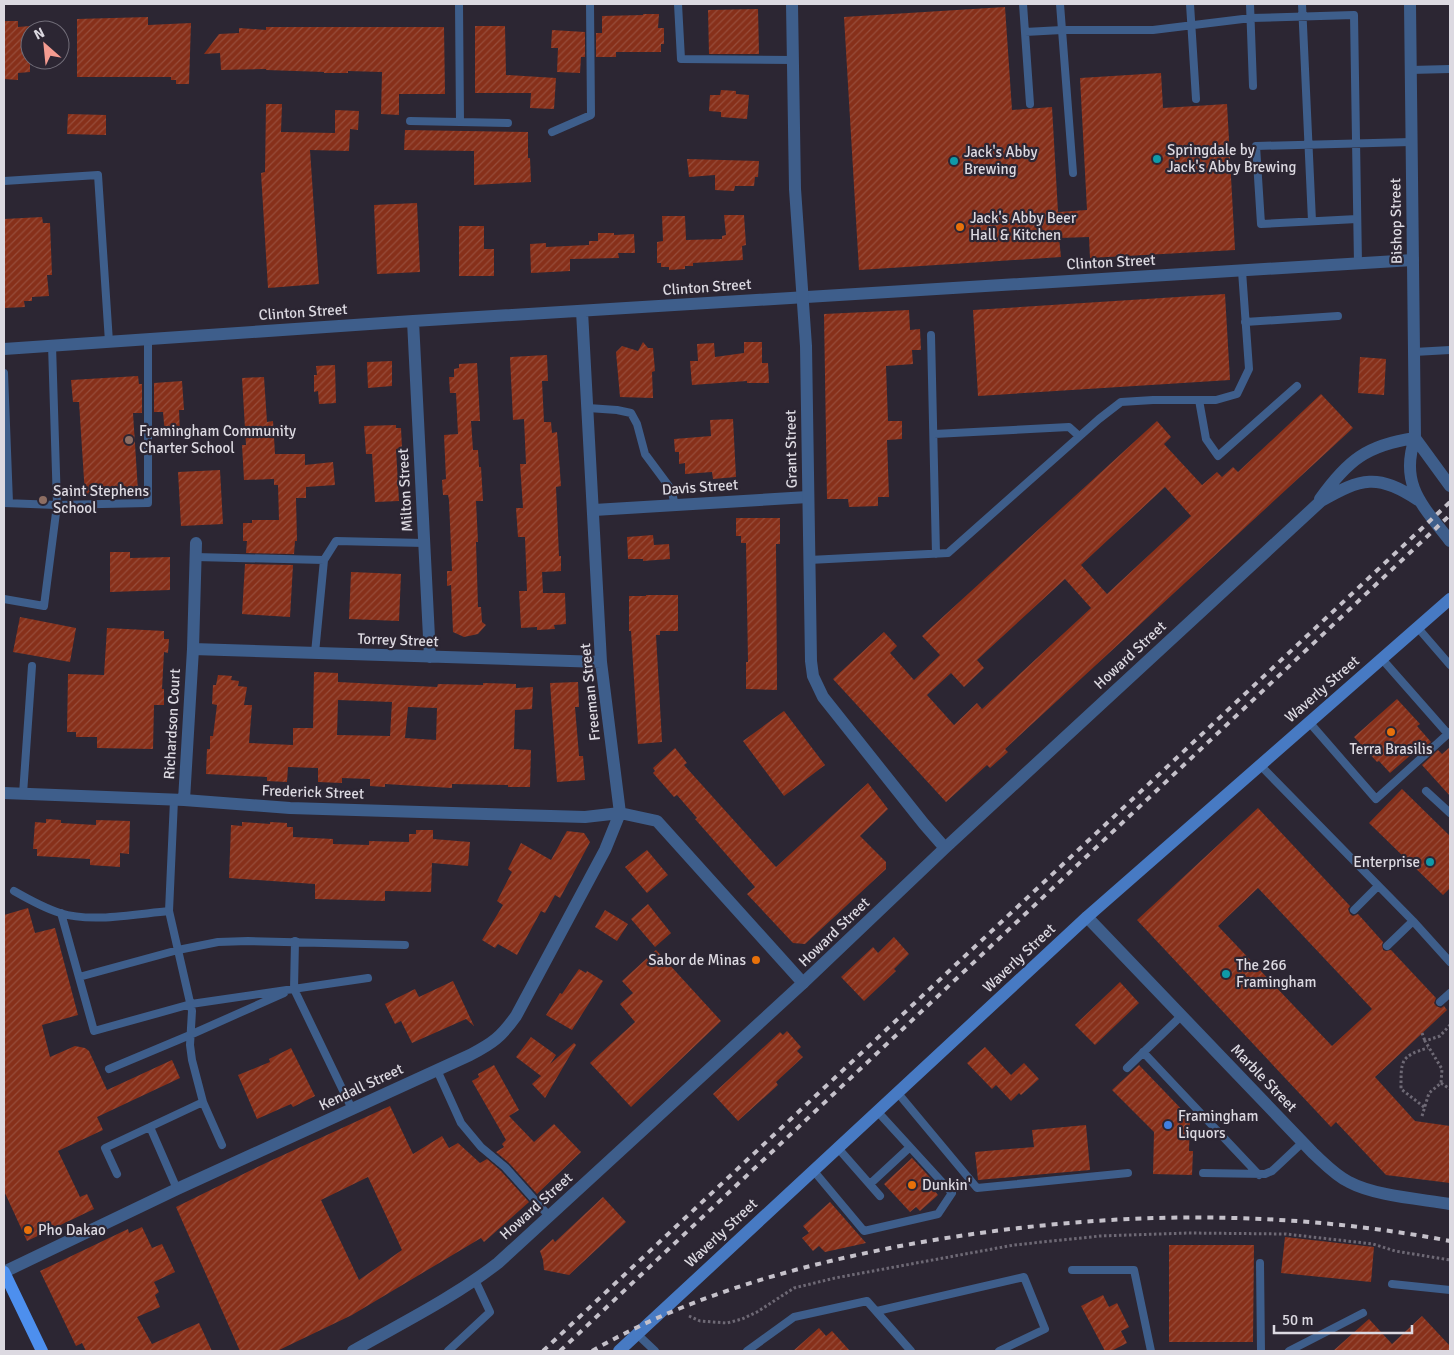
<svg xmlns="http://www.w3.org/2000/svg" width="1454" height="1355" viewBox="0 0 1454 1355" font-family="Signika,sans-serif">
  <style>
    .building { fill: url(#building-hatch); fill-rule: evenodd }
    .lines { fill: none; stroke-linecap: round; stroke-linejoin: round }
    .path { stroke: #6e6975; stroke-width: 3; stroke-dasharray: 2.5 2.5; stroke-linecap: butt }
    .service { stroke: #3e5e8b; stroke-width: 8 }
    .minor { stroke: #3e5e8b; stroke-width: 12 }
    .tertiary { stroke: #3e5e8b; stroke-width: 12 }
    .secondary { stroke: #477ac3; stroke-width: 12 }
    .primary { stroke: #4d8fee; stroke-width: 12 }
    .rail { stroke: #c5c1ca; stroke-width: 4; stroke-dasharray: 6 6; stroke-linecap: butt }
    .culture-dot { fill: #0f9aa8; stroke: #2c2633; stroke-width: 2 }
    .food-dot { fill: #e8710a; stroke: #2c2633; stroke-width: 2 }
    .education-dot { fill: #8d6e63; stroke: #2c2633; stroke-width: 2 }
    .shop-dot { fill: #3f7fe0; stroke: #2c2633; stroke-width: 2 }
    .labels { text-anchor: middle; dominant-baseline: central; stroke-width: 4.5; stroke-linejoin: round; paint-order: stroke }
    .poi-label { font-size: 15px; fill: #dcd9e1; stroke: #2c2633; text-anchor: start }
    .street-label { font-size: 15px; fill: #dcd9e1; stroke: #2c2633 }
  </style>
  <defs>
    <pattern id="building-hatch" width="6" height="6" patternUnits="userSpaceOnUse" patternTransform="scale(1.25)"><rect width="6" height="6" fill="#87301a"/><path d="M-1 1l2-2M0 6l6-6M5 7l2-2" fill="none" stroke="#974d3b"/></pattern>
  </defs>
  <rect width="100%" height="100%" fill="#2c2633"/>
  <path class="building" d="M1005,7L1012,110L1052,107L1058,212L1087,210L1080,78L1161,73L1163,108L1227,104L1235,250L1090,258L1089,237L1059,238L1061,257L859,270L844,17Z
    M758,9L759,54H709L708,10Z
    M643,14H659L658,28H664V44H661V52H616V57H596V33H602V16L643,15Z
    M148,17V25L191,23L189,84H176V80H171V77H77V19Z
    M4,21H18V27L30,26V72L18,73V80L4,79Z
    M475,26H505L506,75L556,78L554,109L530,108L531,93H475Z
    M266,27H444L445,94H399V115L381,114L382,72L348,71V73H324V72L266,70V69L221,70L220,53L204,54L219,34L239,33V28L266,30Z
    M552,30L585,32V57H581L580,73L557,72L558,48H551Z
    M721,90L736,91V94L749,95L747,119L721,117V112L709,111L710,95H720Z
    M266,104H282L281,132L335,133V110L359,111L358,130L350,129L349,151L310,150L319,284L268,288L261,173L265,172Z
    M68,114L106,115V135L67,134Z
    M405,130L528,132V158H530L531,182L474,185V151L404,150Z
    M687,159L759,161L758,177H755L754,186H735L734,191L715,190V175L689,177Z
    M417,203L420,272L377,274L374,205Z
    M724,215H744L746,245L742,246L743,260L693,263V266H685V269L669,270V267H661V263H657V242L663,241L662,216H685L686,240L722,239V236L726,235Z
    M42,217L43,223H50L52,275H47L49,296L32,297V301H24L25,307L4,308V219Z
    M459,226H484V249H494V276H459Z
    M598,233H614V235L634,234L635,253H618L619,258L570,259V271L531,273L530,244L546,243V247L589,245V241H598Z
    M1225,294L1230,380L978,396L973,310Z
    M909,310L910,330L920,329L921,350H912L913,364L886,366L888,421H902V439L887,440L889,497H878V506L849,507L848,499H827L824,314Z
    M643,342L648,348H653L655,371L652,372L653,398L620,397L616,352L622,346L638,351Z
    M744,342H762V363H768L769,383H747V381L692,385L690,361H698L697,344L714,343L715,357L744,353Z
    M547,355L548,381H542L544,422H551L552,433L557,432L561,486L556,487L559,556H561V571L542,572L543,593H565L566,624L554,625L555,629L537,630V627L521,628L519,591H527L525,537H518L516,508H523L520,464H526L524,419L513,420L510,357Z
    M1360,357L1386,359L1384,395L1358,393Z
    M392,361V386L368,388L367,362Z
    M477,363L480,421H471L473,450H478L479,467H481L483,501H476L478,542H476L478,607H481L482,622L486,625L478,634L464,637L453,632L451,585L447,586V571H452L449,500L448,495H443L442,480L446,479L444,435L458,434L456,393H450L449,377H454V369L459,368V364Z
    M335,365L336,403L319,404L318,391L314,392V375H317L316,366Z
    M138,376L139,384H142V413H133L138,491L85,495L79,402H73L71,380Z
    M264,377L267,422L273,421L275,454H305V465L333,462L335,485L306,487V498H296L297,541H295L294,554L246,553L247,541H243V523H252V520H279L278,485H274V479L244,480L242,445H246L242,378Z
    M182,381L184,410H179L180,434L165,435L163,412H154V383Z
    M1321,394L1353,428L1005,749L1008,752L990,768L987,765L946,802L833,679L884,632L897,646L890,653L914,680L940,655L922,636L1157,421L1171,437L1164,444L1202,485L1217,472L1222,477L1233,467L1238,472ZM1165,487L1191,516L1107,594L1081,565ZM1065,579L1091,608L982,709L977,703L954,725L927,695L951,673L964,687L984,668L977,660Z
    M733,419L736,477L713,479L712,472L685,474V463L679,464V452H675L674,439L711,436L710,420Z
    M396,425V428H401L402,448L396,449L399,501L375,502L372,454H366L364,426Z
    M220,470L223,524L181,526L178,472Z
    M736,518H780V544H776L777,690L746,689V662H748L746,543H741V536H736Z
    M653,535L654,545L669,544L670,559L643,561V559H628L627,537Z
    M110,552H130V558L170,557V590L110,592Z
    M245,564L293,565L290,617L242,614Z
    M351,572L401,574L399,621L349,619Z
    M646,595H678V631H660V635H656L662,742L638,744L631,631H629V596H646Z
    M20,617L76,628L70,662L13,652Z
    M107,628L164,631V639H169L168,653L164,652L162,689H164V705H154L153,749L97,748V737H76V732H67L68,674L104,675Z
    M314,672L338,673V682L437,687L438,684L483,685V683L516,684V688L533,687L532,709L515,710L514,749L531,750L530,787H508V785L452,784V788L385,784V787L370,786V779L342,778V783L318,782V768L288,767L287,782L267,781V777L206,774L207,749H210V736H213L217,705L212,704L213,685H216L218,675L232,676L231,680L239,681L238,686L247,687L244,705H252L249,743L293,745V728H313ZM338,700L392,702L390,736L337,735ZM408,707L437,708L436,740L405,738Z
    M578,682L579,707H575L579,756H583L585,780L557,782L550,683Z
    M1397,699L1420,724L1417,726L1431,742L1415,756L1413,753L1390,773L1379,761L1377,762L1354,737Z
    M784,711L825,765L784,796L743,741Z
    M1450,747V796L1422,765L1438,750L1442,754Z
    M675,748L687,763L684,765L776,867L868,783L888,809L860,836L886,862V869L805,944L793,943L747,894L755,887L695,819L697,818L677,795L674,797L653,773L655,771L653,768Z
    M1402,789L1450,836V888L1443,895L1369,823Z
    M1258,808L1350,906L1348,909L1350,914L1353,916L1358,914L1383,942L1382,945L1383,950L1386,951L1391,950L1436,998L1434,1003L1436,1006L1441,1008L1444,1006L1447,1010L1375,1077L1415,1121L1450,1126V1183L1386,1175L1336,1122L1331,1127L1137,920ZM1258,888L1372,1009L1332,1046L1218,926Z
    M46,819L61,820V823L96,825V820L130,821L129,854L120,853V867L90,865V859L37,856V849H33L35,822L46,823Z
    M242,822L270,824V822L287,823V827H293V837L333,839V844L369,845V841L409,842V834H416V830H433V839L470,842L468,866L432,863L431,892L385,891V901L315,899V884L229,878L231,825L242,826Z
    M567,831L584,833L590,842L560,898L555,895L545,913L541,911L517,955L498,944L495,948L482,940L503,905L497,901L512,872L508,869L521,843L551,860Z
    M647,850L668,875L647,893L625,867Z
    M648,904L671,933L655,947L631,919Z
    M28,908L35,933L55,928L78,1015L42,1025L50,1057L75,1046L85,1048L89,1051L107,1090L172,1060L180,1078L97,1117L103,1130L58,1151L80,1197L87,1194L94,1209L27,1241L4,1191V915Z
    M605,910L628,924L617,941L595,927Z
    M894,937L909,954L894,969L896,971L864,1001L841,977L873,947L878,953Z
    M656,950L721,1021L631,1107L590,1063L635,1022L620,1004L633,993L622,981Z
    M579,969L586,973L587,971L603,981L572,1030L546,1015L560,993L562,994Z
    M453,981L474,1026L466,1019L412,1043L401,1021L395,1024L385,1004L415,989L419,997Z
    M1120,982L1139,1003L1095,1045L1075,1025Z
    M787,1031L801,1047L797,1051L803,1057L776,1082L778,1085L738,1121L713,1094L780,1032L783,1035Z
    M531,1037L556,1055L550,1064L574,1043L576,1045L545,1098L532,1084L541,1076L516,1057Z
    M985,1047L1011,1075L1024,1063L1039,1079L1021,1095L1019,1093L1011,1101L996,1085L992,1089L967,1063Z
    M291,1048L315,1096L293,1107L291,1104L257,1119L238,1075L270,1062L269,1059Z
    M494,1065L519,1110L509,1116L534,1142L554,1124L581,1152L537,1194L509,1163L496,1152L504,1147L502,1144L506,1140L472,1081L479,1077L478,1074Z
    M1139,1065L1190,1118L1189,1151H1193L1192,1175L1153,1174L1154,1132L1112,1090Z
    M390,1106L413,1154L442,1136L449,1148L458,1143L480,1163L487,1159L501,1171L529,1202L484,1242L481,1238L352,1315L277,1351H240L176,1207L268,1162ZM368,1177L402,1250L359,1280L321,1200Z
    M1086,1125L1090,1170L978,1180L975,1152L1034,1147L1032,1130Z
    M912,1158L938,1186L934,1190L938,1195L920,1211L916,1207L910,1212L884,1184Z
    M603,1197L626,1222L569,1275L544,1270L543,1260L540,1251L553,1239L555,1242Z
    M830,1202L866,1243L825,1252L819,1246L813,1251L802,1238L809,1233L803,1226Z
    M142,1227L152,1248L162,1244L175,1272L154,1282L159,1292L155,1295L160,1307L137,1317L152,1344L199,1323L212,1351H86L82,1343L76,1346L40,1271L128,1229L129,1233Z
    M1285,1237L1374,1247L1371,1282L1281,1273Z
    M1169,1245H1254L1253,1342H1169Z
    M1103,1295L1109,1307L1117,1303L1129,1327L1121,1331L1127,1343L1111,1351H1105L1081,1306Z
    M1422,1316L1450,1346V1351H1333L1369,1319L1392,1344Z
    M819,1328L826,1336L832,1331L850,1351H793Z"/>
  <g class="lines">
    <path class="path" d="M1422,1033L1425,1041
      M1441,1083L1450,1089
      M1424,1107L1401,1089C1401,1061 1400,1056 1428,1048
      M1422,1116L1429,1093L1441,1083L1442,1069L1425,1041L1440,1036L1450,1025
      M689,1316L700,1321L727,1323L742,1319L757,1312L794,1288L835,1278L1014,1245L1100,1236L1188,1233L1286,1234L1373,1244L1395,1251L1450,1260"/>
    <path class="service" d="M678,4L681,59L793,60
      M1023,4L1030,104
      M1060,4L1073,173
      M1190,4L1196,99
      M1250,4L1253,86
      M1302,4L1312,221
      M1025,32L1062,30H1153L1251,18L1354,15L1358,264
      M1410,70L1450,69
      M410,121L460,122L459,4
      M460,122L508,123
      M552,132L591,115L590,4
      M4,181L98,175L109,342
      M1357,219L1261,224L1256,146L1411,142
      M1245,322L1338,316
      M931,335L936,554
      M1414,352L1450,350
      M4,373L9,503
      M1199,400L1206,439L1218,456L1297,386
      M588,408L617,410L631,413L637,424L645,454L671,489L675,505
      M934,434L1069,427L1079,436
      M4,503L57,505L148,503V339
      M195,557L324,560
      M809,560L948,553L1099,419L1121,402L1153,400H1216L1237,394L1249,369L1242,271
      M4,599L44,606L57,505L52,345
      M1418,628L1450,665
      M315,653L324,560L336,541L424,543
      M1382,659L1448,734
      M1309,722L1376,799L1450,732
      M1260,765L1413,921L1450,962
      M1426,791L1450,813
      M23,794L32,666
      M174,800L169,911L192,1011L190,1045L192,1060L203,1102L222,1145
      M14,891C28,899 44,908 60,913C91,923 136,914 169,911
      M1354,910L1378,886
      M61,913L94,1031L191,1004L368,978
      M295,941L294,989L352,1109
      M1387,946L1413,921
      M79,977L178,950L218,942L248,941L405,945
      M1440,1002L1450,993
      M1143,1052L1259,1175
      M1127,1068L1181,1016
      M109,1069L190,1035L284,993
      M437,1070L461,1123L481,1147L505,1167L549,1216
      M897,1092L977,1188L1128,1173
      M150,1127L177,1189
      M837,1147L880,1196
      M813,1170L864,1231L938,1214L952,1193L877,1111
      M1203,1173L1265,1174L1272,1171L1303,1142
      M117,1174L105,1148L203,1102
      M870,1184L910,1147
      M1260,1263L1261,1351
      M1072,1270H1134L1151,1351
      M1392,1284L1450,1290
      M877,1311L1024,1277L1045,1329L999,1351
      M637,1334L655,1351
      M448,1351L490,1312L475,1280
      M747,1351L794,1317L867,1301L911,1351
      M1289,1351L1363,1313"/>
    <path class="minor" d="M413,321L430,657
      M4,349L413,321L1413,260
      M594,510L808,497
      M193,649L601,662
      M4,793L184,800L290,808L585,817L620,813L657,821L803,983
      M184,800L193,649L196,543
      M1087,917L1313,1153C1324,1163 1335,1175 1349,1182C1375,1196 1421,1199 1450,1204
      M4,1272L177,1189L470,1055C493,1043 501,1037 516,1016L605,850L620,813L601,662L582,311"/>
    <path class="tertiary" d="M792,4L795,189L806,346L811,661L813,676L823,697L924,824L945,848
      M1410,4L1415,438C1399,485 1423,506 1450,541
      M1415,438L1450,486
      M1320,499C1348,460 1367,445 1415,438
      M353,1351C402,1323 453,1298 498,1263L803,983L945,848L1321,501C1361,478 1378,473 1418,500"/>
    <path class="secondary" d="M619,1351L1087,917L1450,599"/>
    <path class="primary" d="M4,1272L42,1351"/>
    <path class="rail" d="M543,1351L1450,502
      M560,1351L1450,515
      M592,1351C688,1296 793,1267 900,1246C1084,1212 1266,1206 1450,1241"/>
  </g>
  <g class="culture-dot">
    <circle cx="1157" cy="159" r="5"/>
    <circle cx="954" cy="161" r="5"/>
    <circle cx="1430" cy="862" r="5"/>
    <circle cx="1226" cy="974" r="5"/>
  </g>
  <g class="food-dot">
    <circle cx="960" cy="227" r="5"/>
    <circle cx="1391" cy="732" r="5"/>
    <circle cx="756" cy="960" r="5"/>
    <circle cx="912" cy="1185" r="5"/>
    <circle cx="28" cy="1230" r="5"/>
  </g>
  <g class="education-dot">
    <circle cx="129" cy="440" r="5"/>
    <circle cx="43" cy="500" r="5"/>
  </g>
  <circle class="shop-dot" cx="1168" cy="1125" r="5"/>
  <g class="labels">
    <g class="poi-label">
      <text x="1167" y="150">Springdale by<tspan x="1167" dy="17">Jack's Abby Brewing</tspan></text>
      <text x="964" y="152">Jack's Abby<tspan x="964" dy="17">Brewing</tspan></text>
      <text x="970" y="218">Jack's Abby Beer<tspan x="970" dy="17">Hall &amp; Kitchen</tspan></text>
      <text x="139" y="431">Framingham Community<tspan x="139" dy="17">Charter School</tspan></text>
      <text x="53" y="491">Saint Stephens<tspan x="53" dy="17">School</tspan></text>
      <text x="1391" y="749" text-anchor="middle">Terra Brasilis</text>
      <text x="1420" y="862" text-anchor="end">Enterprise</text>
      <text x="746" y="960" text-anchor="end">Sabor de Minas</text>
      <text x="1236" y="965">The 266<tspan x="1236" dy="17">Framingham</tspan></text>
      <text x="1178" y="1116">Framingham<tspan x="1178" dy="17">Liquors</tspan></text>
      <text x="922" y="1185">Dunkin'</text>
      <text x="38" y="1230">Pho Dakao</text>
    </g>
    <g class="street-label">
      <text transform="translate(1396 221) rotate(-91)">Bishop Street</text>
      <text transform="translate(1111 262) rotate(-3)">Clinton Street</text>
      <text transform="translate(707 287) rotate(-4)">Clinton Street</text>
      <text transform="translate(303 312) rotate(-4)">Clinton Street</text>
      <text transform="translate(791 449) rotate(-91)">Grant Street</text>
      <text transform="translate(700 487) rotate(-4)">Davis Street</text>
      <text transform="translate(405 490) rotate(-93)">Milton Street</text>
      <text transform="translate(398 640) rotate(2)">Torrey Street</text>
      <text transform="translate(1130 655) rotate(-43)">Howard Street</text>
      <text transform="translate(1322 689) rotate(-41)">Waverly Street</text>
      <text transform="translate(590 692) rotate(-96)">Freeman Street</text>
      <text transform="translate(172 724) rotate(-87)">Richardson Court</text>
      <text transform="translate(313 792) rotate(2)">Frederick Street</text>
      <text transform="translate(834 932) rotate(-44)">Howard Street</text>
      <text transform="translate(1019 958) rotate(-43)">Waverly Street</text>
      <text transform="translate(1264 1078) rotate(46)">Marble Street</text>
      <text transform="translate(361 1087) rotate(-25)">Kendall Street</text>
      <text transform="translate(536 1206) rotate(-42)">Howard Street</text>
      <text transform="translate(721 1233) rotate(-43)">Waverly Street</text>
    </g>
  </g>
  <rect width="1454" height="1355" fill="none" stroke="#dcd9e1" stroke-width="10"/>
  <g transform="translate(45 45) rotate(333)"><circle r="24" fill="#2c2633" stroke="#726e79"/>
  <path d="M0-4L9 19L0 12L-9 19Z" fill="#f59c91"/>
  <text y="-8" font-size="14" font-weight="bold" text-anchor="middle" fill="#dcd9e1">N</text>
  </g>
  <path d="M1274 1325v8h138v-8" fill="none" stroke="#dcd9e1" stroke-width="2.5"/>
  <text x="1282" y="1325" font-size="15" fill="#dcd9e1" stroke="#2c2633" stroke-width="4" paint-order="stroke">50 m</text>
</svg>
